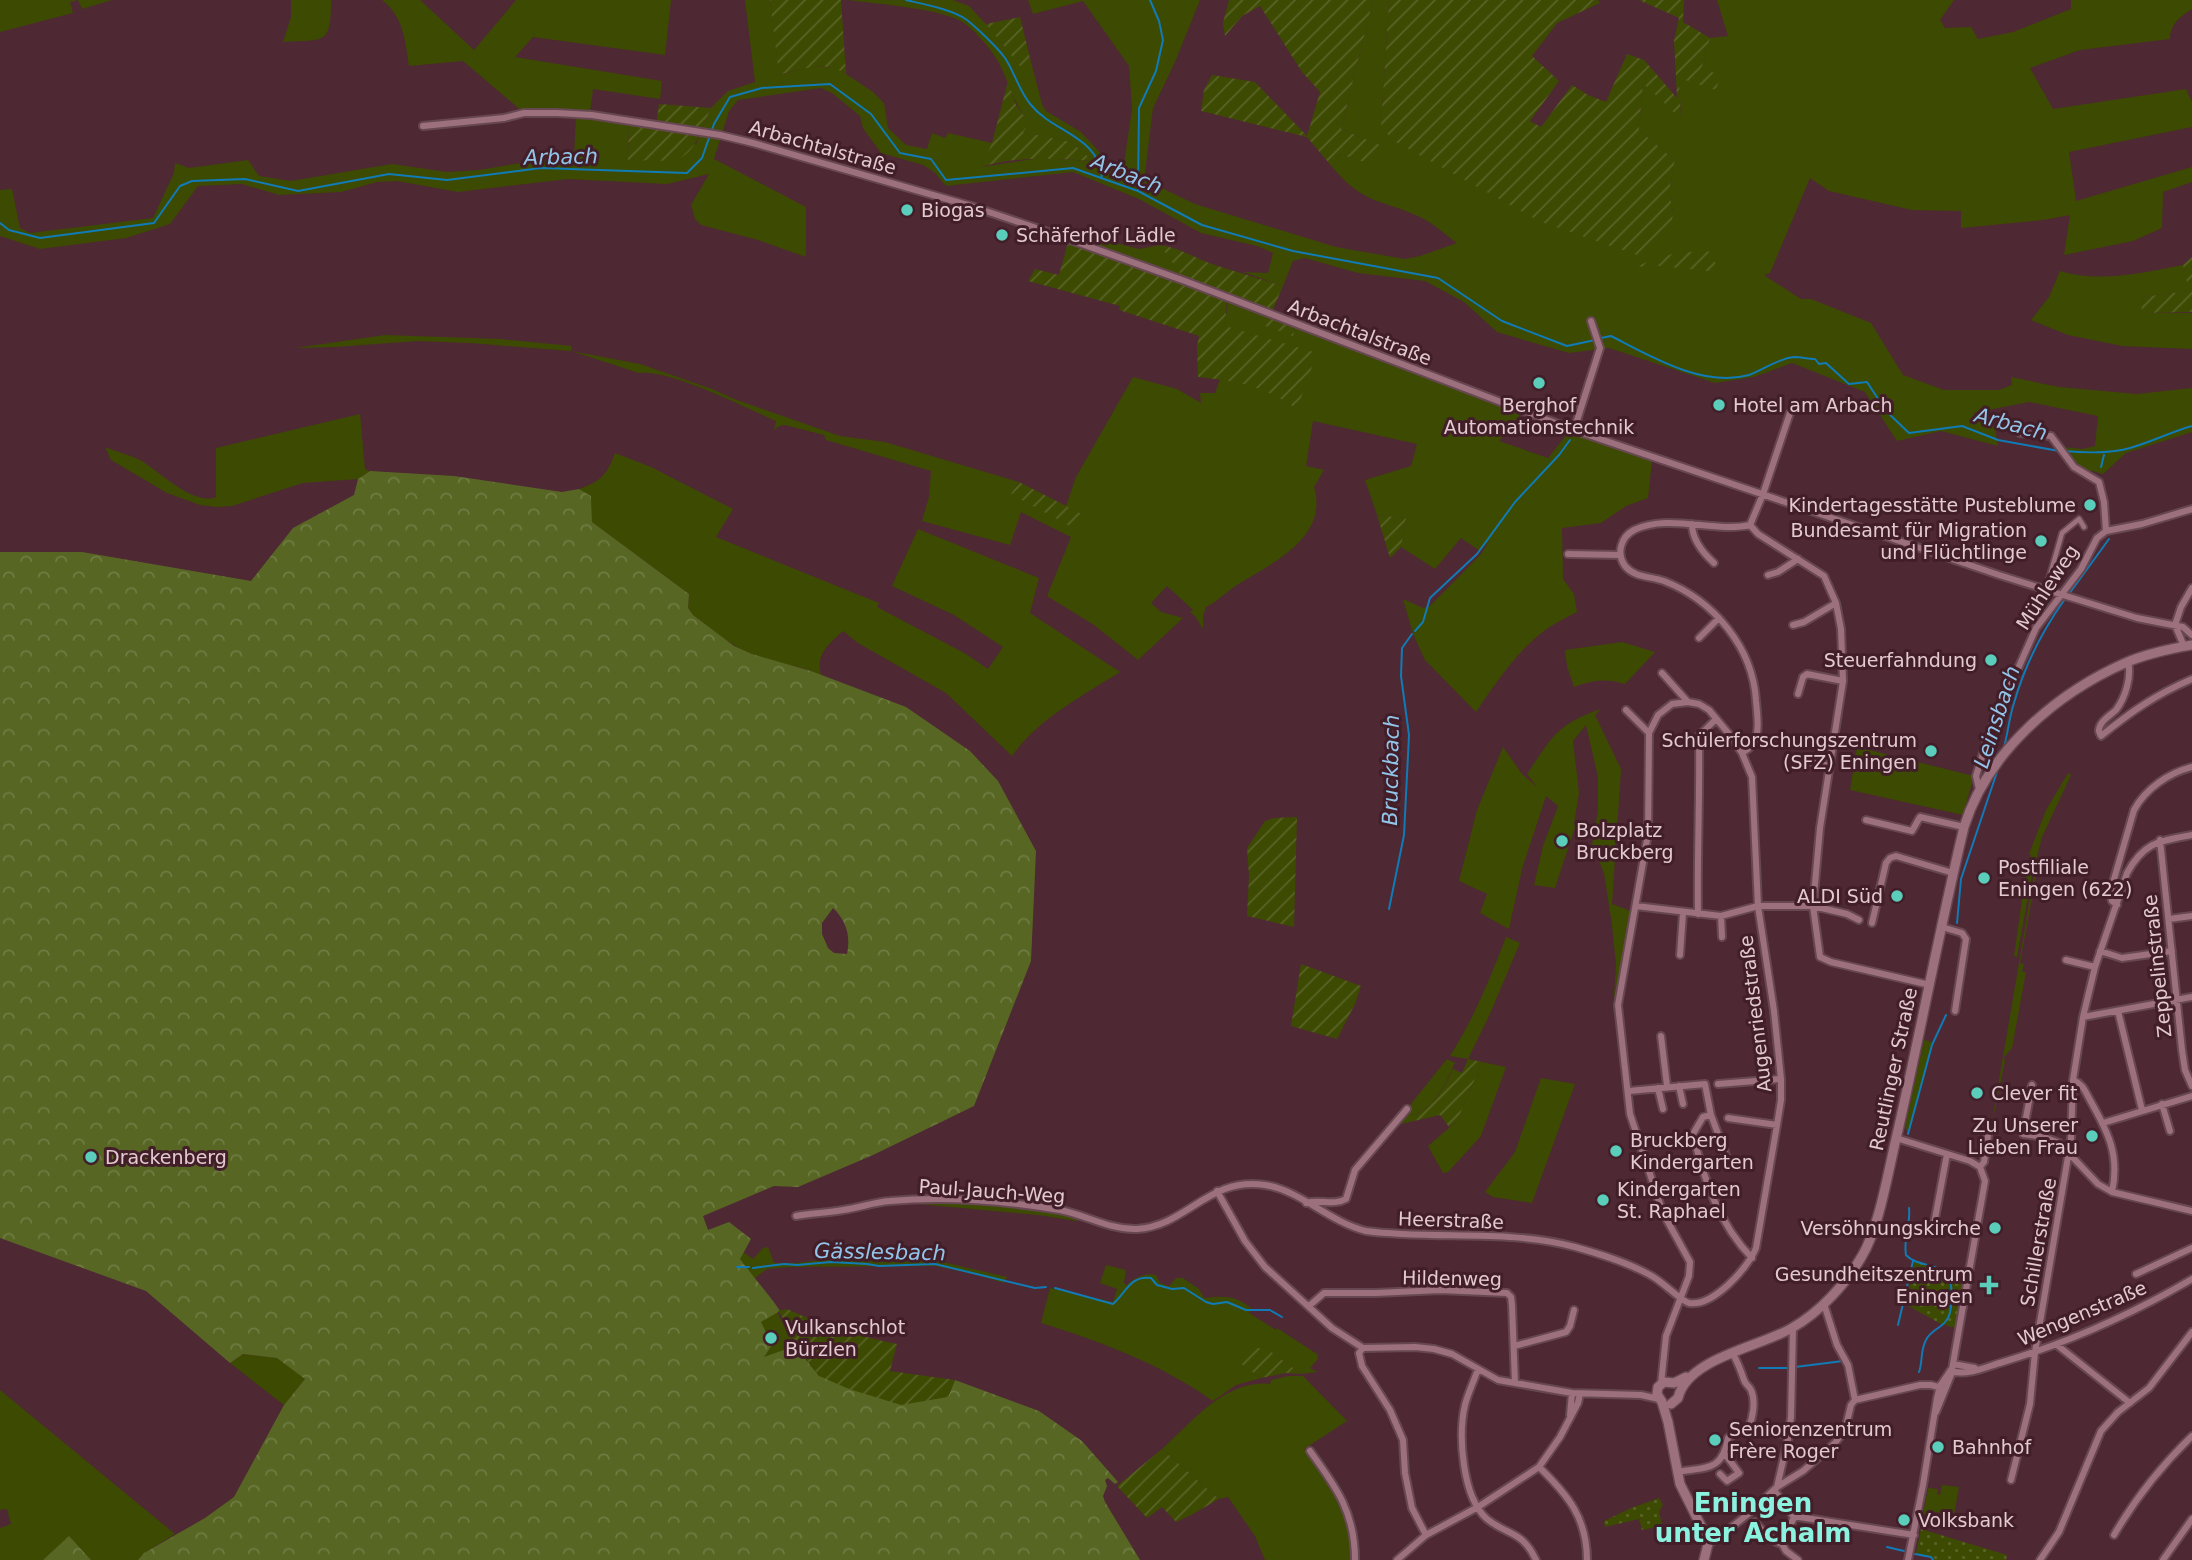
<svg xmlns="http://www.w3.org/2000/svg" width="2192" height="1560" viewBox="0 0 2192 1560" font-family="'DejaVu Sans',sans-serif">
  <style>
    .grass { fill: #3d4a02 }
    .forest { fill: url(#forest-crowns); fill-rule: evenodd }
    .park { fill: url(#park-dots) }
    .garden { fill: url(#garden-furrows) }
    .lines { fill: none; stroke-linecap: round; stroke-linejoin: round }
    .stream { stroke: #107bb6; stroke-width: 2 }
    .pedestrian-casing { stroke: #674751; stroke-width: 8 }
    .minor-casing { stroke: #674751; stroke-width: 10 }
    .secondary-casing { stroke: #674751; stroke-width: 12 }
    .pedestrian { stroke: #9c707c; stroke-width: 4.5 }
    .minor { stroke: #9c707c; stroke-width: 6 }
    .secondary { stroke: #9c707c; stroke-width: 9 }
    .poi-dot { fill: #5bcebb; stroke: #421e29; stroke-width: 2.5 }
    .labels { text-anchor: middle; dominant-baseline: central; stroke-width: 6; stroke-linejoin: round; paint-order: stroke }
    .street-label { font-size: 19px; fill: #e3cad0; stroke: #421e29 }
    .poi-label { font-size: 19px; fill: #e3cad0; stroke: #421e29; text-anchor: start }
    .water-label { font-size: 21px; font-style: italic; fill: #93c5ea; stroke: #421e29 }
    .district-label { font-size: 26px; font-weight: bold; fill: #8cf2e0; stroke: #421e29 }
  </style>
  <defs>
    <pattern id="forest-crowns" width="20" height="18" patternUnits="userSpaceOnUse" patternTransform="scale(1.75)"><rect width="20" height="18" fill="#576723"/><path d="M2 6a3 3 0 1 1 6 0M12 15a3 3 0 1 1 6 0" fill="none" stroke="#6f7b42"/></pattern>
    <pattern id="park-dots" width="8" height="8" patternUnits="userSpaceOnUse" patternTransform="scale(1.75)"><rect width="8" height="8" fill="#3d4a02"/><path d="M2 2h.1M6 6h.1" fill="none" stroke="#596326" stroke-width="1.8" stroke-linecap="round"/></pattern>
    <pattern id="garden-furrows" width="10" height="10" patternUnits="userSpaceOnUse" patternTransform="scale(1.75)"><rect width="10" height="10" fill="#3d4a02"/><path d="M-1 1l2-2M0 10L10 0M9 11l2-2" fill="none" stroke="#596326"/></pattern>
  </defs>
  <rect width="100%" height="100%" fill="#4e2833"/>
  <path class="grass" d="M0,0H112L82,9L78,0L70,2L73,13L0,32Z
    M291,0H331C331,47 324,39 283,42L291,17Z
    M382,0H420L474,50L516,0H671L665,55L533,37L515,57L662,81L660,99L593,89L590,112L629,121L628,160L696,144L711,108L728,91L755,82L745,0H770L780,75L811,66L837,68L873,92L884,103L888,128L906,145L927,149L932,133L945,138L948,133L992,143L982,167L1039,158L1092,161L1071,142L1022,132L1025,117C1011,98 1007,74 994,55C987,45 974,30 964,23C942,8 875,4 848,0H953L969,6L998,37L1020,65L1031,62L1042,104L1046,111L1081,132L1114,168L1123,170L1132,109L1129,66L1083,1L1033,14L1028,0H1200L1175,62L1153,108L1145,173L1151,183L1195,204L1336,247L1405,259L1420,256L1457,243C1446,235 1434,224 1422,218C1383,199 1365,206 1333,168L1339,154L1373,164L1379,145L1341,129L1373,0H1389L1381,125L1673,213L1669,191L1675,160L1639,130L1643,82L1681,117L1679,78L1701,70L1710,38L1728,36L1717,0H1954L1940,20L1945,28L1971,27L1978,39L2013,32L2071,9V0H2192V9C2181,16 2170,24 2170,39L2080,50L2030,68L2053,109L2186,89L2192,102V127L2069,152L2076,201L2192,167V182L2163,192L2162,228L2133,241L2064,255L2070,215L2043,220L1961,228V211L1912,210L1829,191L1810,178L1770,273L1764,275L1801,299H1811L1871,323L1903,375L1944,390H1999L2012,385L2011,377L2059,387L2137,394L2192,388V432L2126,453L2103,474L2078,467L2062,447L2083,449L2095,446L2098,416L2029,402L1973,413L1995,427L1998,446L1941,431L1897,441L1865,392L1792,363L1754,377L1715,383L1609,348L1569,353L1497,332L1464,302L1425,281L1358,273L1305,258L1293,261L1283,286L1243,272L1268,273L1273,253L1257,246L1201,233L1139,199L1073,172L946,186L934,172L923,165L881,153L863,128L860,116L832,93L821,88L738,100L729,111L714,159L806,207V257L758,240L701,225L695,219L691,205L709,174L667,184L568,179L458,192L397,181L377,182L341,192L279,195L242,184L198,186L170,224L126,238L40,249L0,236V190L12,189L20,228L30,233L153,218L174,173L175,163L189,168L248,160L259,176L291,181L392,164L447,172L479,170L550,158L574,159L576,114L524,113L463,61L409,66C405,41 404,17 382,0Z
    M1050,232L1077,233L1139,249L1160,245L1180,271L1185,281Z
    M2183,265L2190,291L2141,297L2143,313H2192V349L2122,346L2068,335L2031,320L2049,297L2060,271C2098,283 2143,273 2183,265Z
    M1228,298L1271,315L1266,326L1293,335L1296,324L1523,411L1499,441L1548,458L1571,429L1652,460L1648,498L1626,506L1601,523L1562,528L1563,579L1574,594L1577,612C1567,617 1557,622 1548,628C1518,649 1496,683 1476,712L1425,660L1413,634L1403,599L1423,608L1429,607L1481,554L1490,540L1480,551L1461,538L1435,569L1401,547L1406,518L1377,515L1365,480L1411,466L1417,444L1313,421L1306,466L1324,470L1314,487C1329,538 1272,563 1237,585C1226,592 1217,602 1206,607L1203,616V629L1195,616L1190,612L1193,610L1167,586L1151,603L1161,612L1183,618L1138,660L1094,625L1047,596L1071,537L1021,512L1010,545L922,521L929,497L931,471L826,440L824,435L785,425L779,426L774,430L776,421C743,407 673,370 639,373L571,351L470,343L418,341L335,347L295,348L385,335L501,339L572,346L571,351L640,364L712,389L734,399L840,436L885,442L1019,482L1011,494L1084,515L1066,506L1076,477L1133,377L1177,389L1201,403L1200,393H1215L1220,379L1249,384L1277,395L1297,409L1225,326Z
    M360,414L365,469L370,471L358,479L303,483L232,506L217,507L200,505L167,493L111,460L105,447C117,452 131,455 142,461C161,473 194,506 216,497V448Z
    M615,453L651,467L733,509L716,537L879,603L877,607L966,654L988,669L1003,647L954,615L892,586L918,529L1039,578L1030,613L1120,672C1081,697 1039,718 1012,756L946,693L858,643L843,631C830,643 815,654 821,675C799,665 775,663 752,654C730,646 712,629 693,615L688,608L689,594L592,522L591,496L579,489C601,481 607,475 615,453Z
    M1622,642L1655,652L1625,684C1606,678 1592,680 1574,687L1567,666L1565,650Z
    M1601,709L1595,715L1621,769L1612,904L1631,911L1616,1001L1614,997L1616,965L1612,925L1604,873L1592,845L1598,811V777L1586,725L1573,741L1579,793L1574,824L1577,827L1574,830L1555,888L1534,885L1543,846L1558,806L1546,796L1522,869L1509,929L1480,913L1487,894L1459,881L1477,810L1503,747L1522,774L1537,787L1527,774C1552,737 1557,724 1601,709Z
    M1857,747L1974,776L1963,815L1850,790Z
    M2068,773L2071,775L2042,837L2031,880L2017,957L2014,956L2025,879L2029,868L2027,867L2031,855L2029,854L2046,810Z
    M2034,875L2036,876L2020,963L2024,964L2022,972H2026L2012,1048L2004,1057L2005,1061L1990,1133Z
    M1506,937L1520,943L1489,1016L1468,1059L1450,1056C1474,1018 1490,979 1506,937Z
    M1924,1040L1932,1042L1908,1133L1905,1127Z
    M1447,1059L1455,1063C1445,1085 1431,1118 1402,1115Z
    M1482,1062L1506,1067L1481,1136L1448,1172L1443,1173L1428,1146L1457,1121Z
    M1541,1078L1575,1084L1532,1203L1493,1197L1485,1192L1515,1152Z
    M938,1198L1002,1204L1081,1215L1077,1221L1038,1215L887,1201Z
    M768,1247L774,1263H796L820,1260L900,1262L934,1260L1007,1277L1004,1283L974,1274L936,1266L791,1267L767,1269L754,1279L739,1259L743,1252L753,1259L763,1248Z
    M1106,1265L1126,1270L1124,1283L1126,1285C1136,1278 1143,1272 1156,1275L1160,1283L1169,1286L1176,1278H1183L1199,1289L1204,1298C1227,1296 1234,1295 1252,1309L1249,1313L1276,1330L1277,1328L1317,1354L1318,1359L1310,1368L1317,1372L1301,1374L1270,1351L1238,1361L1261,1378L1236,1385L1213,1401C1161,1364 1102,1342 1041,1323L1050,1288L1113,1302L1117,1289L1100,1283Z
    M777,1312L795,1346L764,1358L761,1322Z
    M243,1354L278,1358L305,1379L284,1405L230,1363Z
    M1288,1376H1303L1347,1421L1304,1449C1334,1490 1352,1506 1352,1560H1265L1255,1536L1228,1497L1219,1499L1162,1449C1192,1422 1226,1379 1270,1384L1271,1380Z
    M0,1390L175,1534L144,1553L138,1560H91L69,1537L43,1560H0V1528L11,1524L7,1509L0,1510Z
    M1942,1485L1959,1487L1954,1515L1929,1511L1928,1515L1923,1514L1928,1488L1938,1489L1937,1494L1940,1495Z"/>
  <path class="forest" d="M370,471L454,476L562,492L579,489L591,496L592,522L689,594L688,608L693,615L734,646L752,654L811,671L906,707L970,751L998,781L1036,851L1031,961L974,1106L873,1155L798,1187L774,1186L703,1216L708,1230L729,1222L751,1239L740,1259C753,1277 767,1292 780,1311L761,1322L772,1345L764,1357L795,1346L819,1376L948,1397L955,1380L1039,1411L1082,1441L1118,1482L1115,1484L1108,1478L1105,1480L1107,1486L1103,1496L1105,1502L1140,1560H138L144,1553L205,1518L234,1497L284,1405L305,1379L277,1358L243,1354L230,1363L146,1291L0,1238V552H82L251,581L293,528L354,495L358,479ZM833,908C846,920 851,936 847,954L834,953L828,948L822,934V923Z
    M69,1536L91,1560H43Z"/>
  <path class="park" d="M1915,1260L1965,1278L1955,1328L1939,1323L1905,1304Z
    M1659,1498L1663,1505L1659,1511L1662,1526L1642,1530L1639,1519L1605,1527L1604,1521L1631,1508Z
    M1921,1529L2007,1555L2006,1560H1933L1931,1557L1916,1553Z"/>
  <path class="garden" d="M770,0H841L846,74C825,60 802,69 779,75Z
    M1229,0H1373L1341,129L1380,145L1374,165L1339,154L1333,168L1307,137L1201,111L1204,90L1212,75L1255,82L1307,136L1320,92L1302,72L1260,6L1242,16L1225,36L1223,23Z
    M1389,0H1598L1600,3L1557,23L1532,56L1559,81L1530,121L1541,127L1572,85L1588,95L1606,102L1627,54L1644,60L1677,98L1674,40L1679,18L1639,0H1684L1683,22L1710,38L1701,70L1721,74L1716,90L1679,78L1681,119L1643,83L1639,130L1675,160L1669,191L1673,213L1671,229L1637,255L1541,222L1392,140L1381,125Z
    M1020,17L1031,62L1020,66L986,24Z
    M1008,81L1016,105L1025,117L1026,128L1023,132L1071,142L1093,161C1056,158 1017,156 981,167L992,143Z
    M659,104L711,108C687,165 689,162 628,160L629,121L656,125Z
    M1069,239L1184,279L1160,245C1181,248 1198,260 1218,266C1240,273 1261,279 1283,286L1271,314L1296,324L1293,336L1265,326L1271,315L1227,299L1225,326L1317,353L1297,409C1264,386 1237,381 1198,377L1197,347L1199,336L1119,310L1120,306L1028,281L1035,269L1059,275Z
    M1705,251L1712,252L1718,272L1659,266L1633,267L1675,253Z
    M2192,257V312L2142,313L2141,297L2189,291L2183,265Z
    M1019,482L1084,515L1075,529L1011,494Z
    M1377,515L1406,518L1401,547L1390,558Z
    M1297,817L1294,927L1247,916L1249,876L1247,848L1265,821L1274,818Z
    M1301,964L1361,986L1355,1004L1337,1039L1291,1026Z
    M1468,1059L1482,1062L1457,1121L1449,1127L1440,1115L1392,1126L1402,1115C1429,1118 1443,1090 1453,1069L1462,1073Z
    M787,1309C823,1326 859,1336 897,1344L890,1371L955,1380L948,1397L901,1405L849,1389L819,1376L795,1346L789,1327L778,1311Z
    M1251,1346L1270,1351L1301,1374L1286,1373L1261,1378L1237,1361Z
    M1162,1449L1219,1499L1191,1515L1176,1522L1162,1507L1147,1518L1117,1486Z"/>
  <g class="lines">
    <path class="stream" d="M906,0C923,4 954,10 967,20C978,29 997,47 1005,58C1015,73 1019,91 1031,105C1054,133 1099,136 1102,178
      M1138,191L1139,108L1156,71L1163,40L1159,21L1150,0
      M0,223L9,230L40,238L154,223L180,186L192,181L245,179L298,191L389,174L447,180L541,168L687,173L702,158L714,124L730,97L762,88L830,84L871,114L900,153L931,159L946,180L1073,168L1138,191L1202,225L1293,251L1438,278L1502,321L1567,346L1595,340
      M1601,338L1611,336C1650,356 1703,388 1749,375C1763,370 1779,358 1794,357C1801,357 1808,359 1815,359L1819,364L1826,363L1849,384L1867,382L1886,411L1909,433L1962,426L1998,440L2059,451
      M2064,451C2086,453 2109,454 2130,448C2151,442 2171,432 2192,426
      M2101,467L2104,455
      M2069,594L2109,539
      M1415,631L1423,622L1430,598L1477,554L1515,502L1559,455L1570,440
      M2004,747C2008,733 2009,718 2014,703C2025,665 2042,631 2065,599
      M1389,909L1404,835L1409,735L1401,676L1402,648L1412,634
      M1957,923L1961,879L1998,769
      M1908,1134L1932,1045L1946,1015
      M1909,1208C1911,1224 1903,1239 1906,1255C1916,1266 1935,1263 1946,1273C1954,1281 1953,1313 1946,1321C1940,1329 1931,1330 1926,1340C1920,1351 1923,1361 1919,1372
      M737,1267H749
      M753,1268L784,1264L797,1265L831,1262L867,1264L879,1266L935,1264L1035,1288L1046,1287
      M1055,1288L1113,1304C1126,1293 1130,1275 1151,1278L1157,1285L1172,1289L1184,1288L1206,1302L1213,1304L1227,1302L1246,1310H1270L1282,1317
      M1898,1325L1913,1261
      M1795,1367L1843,1361
      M1759,1368H1789
      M1887,1547L1904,1551
      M1915,1554L1931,1557L1933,1560"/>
    <defs>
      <path id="pedestrian" d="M2046,589L2062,533L2079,519L2084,527"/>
      <path id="minor" d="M423,126L504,118L524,113H557L592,115L720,135L753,143L971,206L1054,234L1185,281L1574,430L1999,575L2137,618L2183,627L2192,635
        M1790,413L1763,494L1750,525L1758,534L1824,576L1836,603L1841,629L1843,681L1820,828L1813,906L1820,957L1831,962L1930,985
        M1574,430L1600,348L1591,321
        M2020,433L2051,436L2074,467L2099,482L2104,502L2106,531
        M1692,524C1692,539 1703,553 1714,563
        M1568,554L1620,555
        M1768,575L1778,572L1798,559
        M1793,625L1804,622L1836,603
        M2175,625L2181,607L2192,588
        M2175,625L2184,646
        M1699,638L1719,618
        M2128,662C2132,677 2125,698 2116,710C2111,715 2103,719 2100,726C2098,731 2099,732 2101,736C2132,711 2155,695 2192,679
        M1662,673L1688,702
        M1798,694L1803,677L1807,674L1843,681
        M1626,710L1649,733
        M1742,753C1745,751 1752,747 1754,743C1760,732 1757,713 1756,701C1753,647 1713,600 1664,581C1650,576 1635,578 1625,566C1616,553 1621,537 1634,530C1668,513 1715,533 1750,525
        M1809,761L1829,766
        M1979,789L1976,776L1989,734L2036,628L2081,569L2097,538L2106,531L2142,524L2192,509
        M1866,820L1912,831L1920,817L1964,827
        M2160,840L2182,1050L2185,1070L2192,1086
        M2117,905L2112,901L2110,893L2134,810C2146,788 2169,773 2192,767
        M1636,906L1721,916L1758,906H1813L1847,914L1859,920
        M1698,914C1697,855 1700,796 1699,736L1716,719
        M1721,916L1722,937
        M2169,919L2192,916
        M1872,923L1886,863L1890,858L1896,856L1953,873
        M1942,927L1962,933L1966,939L1955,1011
        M2100,951L2122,958L2172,951
        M1680,955L1683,913
        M2066,960L2095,967
        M2118,1011L2142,1110
        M2083,1017L2192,997
        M1661,1036L1667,1086
        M2073,1080C2083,1084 2085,1091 2090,1100C2108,1132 2120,1155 2112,1192
        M1718,1084L1781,1079
        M2032,1085L2023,1134L2044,1137L2059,1143L2098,1184L2112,1192L2192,1211
        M1679,1086L1683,1104
        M1658,1088L1663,1109
        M1629,1091L1705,1084L1711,1115L1703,1117L1693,1134C1704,1180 1719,1224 1752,1258
        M2162,1104L2170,1131
        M1711,1115L1727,1158
        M1728,1118L1777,1125
        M2103,1123L2192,1096
        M1896,1138L1970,1161L1980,1167L1985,1181L1951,1375L1936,1412
        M1980,1167L1984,1162L1988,1135
        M1217,1191L1245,1241L1265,1267L1332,1328L1363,1348L1415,1347L1434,1349L1452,1354L1498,1380L1572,1393L1641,1395L1659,1399
        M1306,1203C1320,1199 1334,1206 1346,1199L1355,1170L1407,1109
        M796,1216C811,1213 827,1213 843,1210C859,1208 874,1202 890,1201C946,1196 1005,1201 1060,1210C1086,1215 1110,1230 1137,1229C1187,1226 1209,1176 1265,1185C1300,1190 1329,1222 1366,1231C1433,1240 1510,1229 1575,1247C1600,1254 1627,1262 1650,1275C1661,1280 1682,1302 1689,1303C1713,1307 1748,1268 1756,1248L1777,1125L1781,1100V1079L1774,1011L1758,906L1752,777L1742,753L1729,734L1709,710L1699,704L1688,702L1672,704L1658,715L1649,733L1648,834L1618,1005L1630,1114L1663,1213L1690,1262L1689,1276L1666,1336L1661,1384
        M1934,1224L1947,1154
        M2136,1274L2192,1248
        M1309,1306L1324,1293H1376L1440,1290L1507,1293L1511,1297L1512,1305L1515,1383
        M2057,1345L2130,1403
        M1514,1346L1566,1332L1570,1326L1574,1310
        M1363,1348L1359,1353L1362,1366L1390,1410L1403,1440L1405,1473L1412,1508L1426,1535
        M1953,1364L1975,1368
        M1478,1369C1474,1381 1468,1393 1465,1405C1458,1435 1462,1497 1487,1519C1508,1536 1522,1530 1536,1560
        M1950,1371C1969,1376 1985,1367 2003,1362C2070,1342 2132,1314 2192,1279
        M1855,1400L1920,1385H1931L1942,1388
        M1570,1415L1572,1393
        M1761,1431L1789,1435
        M1310,1451C1337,1488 1355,1513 1355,1560
        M1539,1467C1568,1495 1587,1518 1587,1560
        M1677,1472C1706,1467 1722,1472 1728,1438L1740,1430L1748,1429C1753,1418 1756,1401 1751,1390C1749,1386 1745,1384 1744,1380C1741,1371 1738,1363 1733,1354
        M1720,1474L1727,1481L1739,1473L1725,1454
        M2011,1480L2030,1404L2035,1352L2071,1139L2073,1080L2083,1017L2095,967L2127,873C2144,842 2159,841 2192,835
        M1777,1487L1788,1439L1791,1417L1793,1328
        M1774,1490L1793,1516L1914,1535
        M1755,1522C1763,1531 1770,1541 1782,1544L1786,1551L1798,1560
        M2114,1535C2135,1499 2162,1465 2192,1436
        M1708,1544L1715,1540L1747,1515L1777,1487L1803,1471L1835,1443L1845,1430L1851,1405L1855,1400L1848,1365L1837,1345L1824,1304
        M1782,1544L1783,1538L1795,1516
        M1397,1560L1426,1535L1478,1507L1539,1467L1560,1437L1578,1403L1580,1394
        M1908,1560L1923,1485L1937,1398L1940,1386L1951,1370
        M2040,1560L2059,1532L2101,1431L2118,1412L2149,1388L2192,1332
        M2163,1560L2192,1519"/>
      <path id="secondary" d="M1686,1377L1674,1383L1664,1382L1658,1387L1657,1394L1662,1402L1668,1422L1680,1484L1707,1538L1708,1544L1704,1560
        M1671,1404L1678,1398C1687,1358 1760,1347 1792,1328C1820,1312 1846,1284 1862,1256C1879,1228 1888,1172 1896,1139C1920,1035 1939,931 1964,827C1987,753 2055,694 2125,663C2146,654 2169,649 2192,645"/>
    </defs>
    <use href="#pedestrian" class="pedestrian-casing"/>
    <use href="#minor" class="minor-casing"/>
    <use href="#secondary" class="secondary-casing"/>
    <use href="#pedestrian" class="pedestrian"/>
    <use href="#minor" class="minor"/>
    <use href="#secondary" class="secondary"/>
  </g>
  <g class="poi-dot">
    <circle cx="907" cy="210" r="7"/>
    <circle cx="1002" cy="235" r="7"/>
    <circle cx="1539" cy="383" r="7"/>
    <circle cx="1719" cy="405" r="7"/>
    <circle cx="2090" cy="505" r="7"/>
    <circle cx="2041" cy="541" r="7"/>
    <circle cx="1991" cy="660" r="7"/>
    <circle cx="1931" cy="751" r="7"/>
    <circle cx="1562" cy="841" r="7"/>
    <circle cx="1984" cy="878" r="7"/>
    <circle cx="1897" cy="896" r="7"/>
    <circle cx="1977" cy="1093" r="7"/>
    <circle cx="2092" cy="1136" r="7"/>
    <circle cx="1616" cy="1151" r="7"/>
    <circle cx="91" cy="1157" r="7"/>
    <circle cx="1603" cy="1200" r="7"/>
    <circle cx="1995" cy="1228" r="7"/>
    <path d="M1985.5 1274.5h7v7h7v7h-7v7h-7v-7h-7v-7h7z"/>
    <circle cx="771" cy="1338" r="7"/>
    <circle cx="1715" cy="1440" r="7"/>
    <circle cx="1938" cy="1447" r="7"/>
    <circle cx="1904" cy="1520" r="7"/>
  </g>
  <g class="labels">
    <g class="street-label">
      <text transform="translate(823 147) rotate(16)">Arbachtalstraße</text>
      <text transform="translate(1360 332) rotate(21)">Arbachtalstraße</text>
      <text transform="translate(2047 587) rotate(-57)">Mühleweg</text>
      <text transform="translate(2157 966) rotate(-96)">Zeppelinstraße</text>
      <text transform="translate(1755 1014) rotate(-97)">Augenriedstraße</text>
      <text transform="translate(1893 1069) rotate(-78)">Reutlinger Straße</text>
      <text transform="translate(992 1191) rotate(4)">Paul-Jauch-Weg</text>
      <text transform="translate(1451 1220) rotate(2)">Heerstraße</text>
      <text transform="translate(2038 1242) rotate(-80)">Schillerstraße</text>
      <text transform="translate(1452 1278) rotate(1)">Hildenweg</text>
      <text transform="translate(2082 1313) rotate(-23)">Wengenstraße</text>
    </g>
    <g class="poi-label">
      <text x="921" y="210">Biogas</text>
      <text x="1016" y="235">Schäferhof Lädle</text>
      <text x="1539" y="405" text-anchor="middle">Berghof<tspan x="1539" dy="22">Automationstechnik</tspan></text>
      <text x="1733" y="405">Hotel am Arbach</text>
      <text x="2076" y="505" text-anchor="end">Kindertagesstätte Pusteblume</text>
      <text x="2027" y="530" text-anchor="end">Bundesamt für Migration<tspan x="2027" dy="22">und Flüchtlinge</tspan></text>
      <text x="1977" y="660" text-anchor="end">Steuerfahndung</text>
      <text x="1917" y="740" text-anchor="end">Schülerforschungszentrum<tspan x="1917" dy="22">(SFZ) Eningen</tspan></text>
      <text x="1576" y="830">Bolzplatz<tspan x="1576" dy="22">Bruckberg</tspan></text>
      <text x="1998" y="867">Postfiliale<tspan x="1998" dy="22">Eningen (622)</tspan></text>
      <text x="1883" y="896" text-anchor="end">ALDI Süd</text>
      <text x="1991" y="1093">Clever fit</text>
      <text x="2078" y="1125" text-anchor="end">Zu Unserer<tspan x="2078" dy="22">Lieben Frau</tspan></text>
      <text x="1630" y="1140">Bruckberg<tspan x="1630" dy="22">Kindergarten</tspan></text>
      <text x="105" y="1157">Drackenberg</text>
      <text x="1617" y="1189">Kindergarten<tspan x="1617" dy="22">St. Raphael</tspan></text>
      <text x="1981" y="1228" text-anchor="end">Versöhnungskirche</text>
      <text x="1973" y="1274" text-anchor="end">Gesundheitszentrum<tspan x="1973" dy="22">Eningen</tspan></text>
      <text x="785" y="1327">Vulkanschlot<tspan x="785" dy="22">Bürzlen</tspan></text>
      <text x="1729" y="1429">Seniorenzentrum<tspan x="1729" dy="22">Frère Roger</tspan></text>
      <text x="1952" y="1447">Bahnhof</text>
      <text x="1918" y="1520">Volksbank</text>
    </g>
    <g class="water-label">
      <text transform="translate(561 157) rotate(-1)">Arbach</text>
      <text transform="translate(1127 174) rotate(22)">Arbach</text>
      <text transform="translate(2011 424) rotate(15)">Arbach</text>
      <text transform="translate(1997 717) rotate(-72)">Leinsbach</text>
      <text transform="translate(1391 770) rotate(-89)">Bruckbach</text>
      <text transform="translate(880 1252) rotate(1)">Gässlesbach</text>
    </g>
    <g class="district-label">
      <text x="1753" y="1503">Eningen<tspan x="1753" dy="30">unter Achalm</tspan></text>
    </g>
  </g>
</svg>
